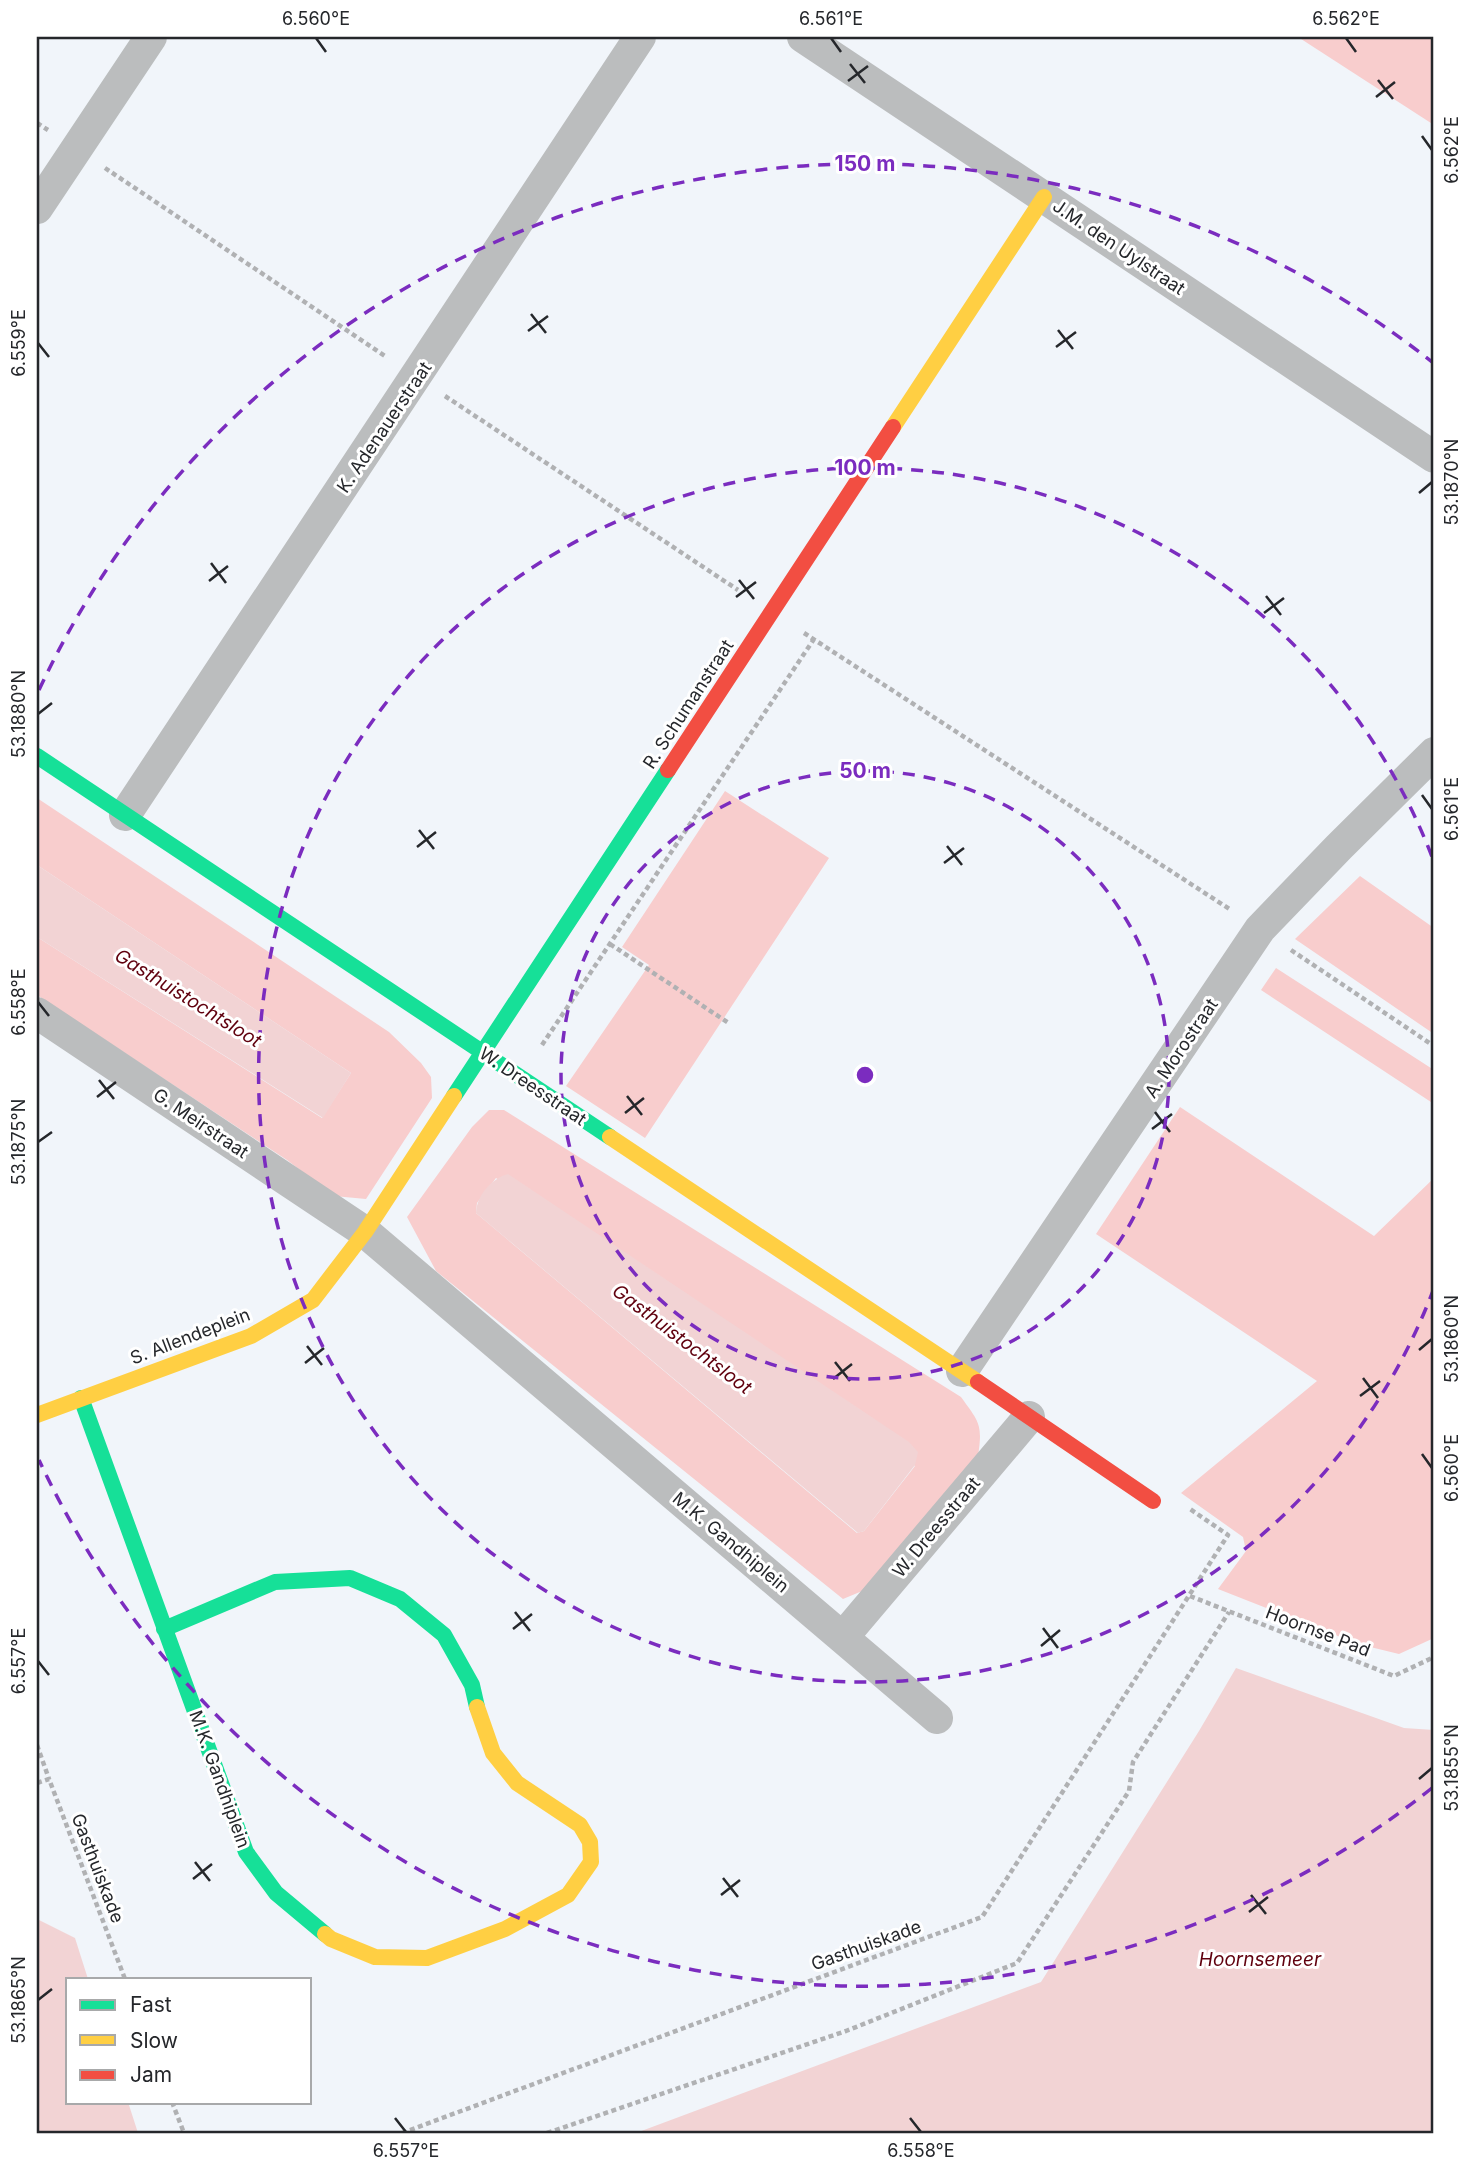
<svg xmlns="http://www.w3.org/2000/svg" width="1471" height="2170" viewBox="0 0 1471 2170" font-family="Inter,sans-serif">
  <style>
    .green { fill: #f8cdcd; fill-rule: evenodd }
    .water { fill: #f2d3d4 }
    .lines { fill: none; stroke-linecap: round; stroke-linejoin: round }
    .path { stroke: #b0b1b3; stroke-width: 4.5; stroke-dasharray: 5 3.5; stroke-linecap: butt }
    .street { stroke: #bbbdbe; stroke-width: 32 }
    .fast { stroke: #16e098; stroke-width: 16 }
    .slow { stroke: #ffcf43; stroke-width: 16 }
    .jam { stroke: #f24e42; stroke-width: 16 }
    .ticks { fill: none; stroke: #25272b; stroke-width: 2.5 }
    .ring { fill: none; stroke: #7b2cbf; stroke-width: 3.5; stroke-dasharray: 12 9 }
    .labels { text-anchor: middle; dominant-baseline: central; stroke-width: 6; stroke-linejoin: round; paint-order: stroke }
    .street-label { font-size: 18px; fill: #25272b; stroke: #fff }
    .water-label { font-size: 19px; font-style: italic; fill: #60000e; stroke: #fff }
    .centre { fill: #7b2cbf; stroke: #fff; stroke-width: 3.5 }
    .ring-label { font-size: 21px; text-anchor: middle; font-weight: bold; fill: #7b2cbf; stroke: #fff; stroke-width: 6; stroke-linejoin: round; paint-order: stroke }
    .neatline { fill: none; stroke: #25272b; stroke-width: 2.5 }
    .ticks-label { font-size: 18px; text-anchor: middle; fill: #25272b }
  </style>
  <rect width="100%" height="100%" fill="#f1f5fa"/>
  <path class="green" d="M1298,37H1434V125Z
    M725,791L829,858L645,1138L566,1086L649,965L622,947Z
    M37,798L389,1032L421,1063L431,1077L432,1098L366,1199L334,1196L287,1160L37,995V937L322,1118L351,1073L37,865Z
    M1360,876L1434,928V1034L1295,939Z
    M1276,968L1434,1070V1104L1261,990Z
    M1180,1107L1374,1236L1434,1178V1638L1399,1654L1358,1644L1218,1589L1246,1551L1243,1537L1181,1493L1317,1381L1096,1234Z
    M489,1110H504L961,1397C979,1422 983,1424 978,1456L867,1589L843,1599L436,1271L407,1217L472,1127ZM496,1178L915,1466L864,1531L857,1533L476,1213L477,1203Z"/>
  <path class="water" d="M37,865L351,1073L323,1118L37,937Z
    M508,1174L909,1442L918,1452L915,1465L864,1531L858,1533L476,1213C477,1195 491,1179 508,1174Z
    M1236,1668L1404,1728L1434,1730V2133H636L1041,1982L1199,1731Z
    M37,1919L75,1938L88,1979H68V2102H128L138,2133H37Z"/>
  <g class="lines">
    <path class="path" d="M37,123L48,130
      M105,168L385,356
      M445,396L738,590
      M804,633L1231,910
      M610,944L730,1024
      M1291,950L1434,1046
      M542,1045L814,639
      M1190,1596L1394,1676L1434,1657
      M37,1745L49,1779
      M37,1783L49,1779L125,1979
      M172,2102L184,2133
      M402,2133L982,1917L1228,1535L1190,1509
      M547,2133L846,2031L1017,1963L1129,1791L1133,1762L1229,1612"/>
    <path class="street" d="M803,37L1434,457
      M37,208L151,37
      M125,815L640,37
      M37,1013L365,1232L937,1718
      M962,1371L1260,929L1339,847L1434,753
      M843,1637L1029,1417"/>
    <path class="fast" d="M37,756L610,1137
      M454,1096L668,770
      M81,1398L246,1852L276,1893L325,1934
      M164,1629L275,1582L350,1578L400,1599L444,1635L472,1685L477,1707"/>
    <path class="slow" d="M893,427L1044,197
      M610,1137L978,1382
      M37,1415L251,1336L313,1300L365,1232L454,1096
      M325,1934L331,1939L375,1957L427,1958L505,1929L568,1895L591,1862L590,1842L580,1825L517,1783L493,1753L477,1707"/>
    <path class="jam" d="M668,770L893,427
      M978,1382L1153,1501"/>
  </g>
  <path class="ticks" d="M316,38L326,52M831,38L841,52M1346,38L1356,52M850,64L865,83M1378,80L1393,99M848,81L868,66M1376,97L1395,82M1422,136L1432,150M531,314L546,333M1058,330L1073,349M528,331L548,316M38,343L49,357M1056,347L1076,332M1419,493L1432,482M211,563L226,583M739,580L754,599M209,581L228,566M1266,596L1281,615M736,597L756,582M1264,613L1284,598M38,714L52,703M1422,795L1432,809M419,830L434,849M947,846L962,865M417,847L436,832M944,863L964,848M38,1002L49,1016M99,1080L114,1099M627,1096L642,1115M97,1097L116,1082M1155,1112L1170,1132M625,1113L644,1098M1152,1129L1172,1114M38,1142L52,1132M307,1346L322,1365M1419,1350L1432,1339M835,1362L850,1381M305,1363L324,1348M1363,1378L1378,1398M833,1379L852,1364M1360,1396L1380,1381M1422,1454L1432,1468M515,1612L530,1631M1043,1628L1058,1648M513,1629L532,1614M1041,1646L1060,1630M38,1661L49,1675M1419,1779L1432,1768M195,1862L210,1881M723,1878L738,1897M193,1879L212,1864M721,1895L740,1880M1251,1895L1266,1914M1249,1912L1268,1897M38,2000L52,1989M395,2118L406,2132M910,2118L921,2132"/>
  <g class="ring">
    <circle cx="865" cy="1075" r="304"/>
    <path d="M1434 1288A607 607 0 1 1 1434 862"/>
    <path d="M1432 1788A911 911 0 0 1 39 1460M39 690A911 911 0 0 1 1432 362"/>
  </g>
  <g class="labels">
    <g class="street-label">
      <text transform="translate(1119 247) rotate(34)">J.M. den Uylstraat</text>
      <text transform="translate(384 427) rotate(-56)">K. Adenauerstraat</text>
      <text transform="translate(688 704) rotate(-57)">R. Schumanstraat</text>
      <text transform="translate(1181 1048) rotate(-56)">A. Morostraat</text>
      <text transform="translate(533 1086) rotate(34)">W. Dreesstraat</text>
      <text transform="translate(201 1123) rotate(34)">G. Meirstraat</text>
      <text transform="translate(190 1336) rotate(-21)">S. Allendeplein</text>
      <text transform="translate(936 1527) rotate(-50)">W. Dreesstraat</text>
      <text transform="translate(731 1542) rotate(40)">M.K. Gandhiplein</text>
      <text transform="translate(1318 1631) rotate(21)">Hoornse Pad</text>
      <text transform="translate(220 1779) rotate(70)">M.K. Gandhiplein</text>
      <text transform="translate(98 1868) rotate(69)">Gasthuiskade</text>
      <text transform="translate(866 1945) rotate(-20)">Gasthuiskade</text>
    </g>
    <g class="water-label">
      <text transform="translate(188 998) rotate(32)">Gasthuistochtsloot</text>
      <text transform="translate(682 1339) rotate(37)">Gasthuistochtsloot</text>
      <text x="1260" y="1959">Hoornsemeer</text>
    </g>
  </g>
  <circle cx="865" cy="1075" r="10" class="centre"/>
  <g class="ring-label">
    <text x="865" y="171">150 m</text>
    <text x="865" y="475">100 m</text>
    <text x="865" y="778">50 m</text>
  </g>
  <rect width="1471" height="2170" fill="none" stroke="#ffffff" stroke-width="77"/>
  <rect x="66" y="1978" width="245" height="126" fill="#ffffff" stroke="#a8a9aa" stroke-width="2"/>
  <rect x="80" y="2000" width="35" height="10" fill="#16e098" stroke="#a8a9aa" stroke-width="2"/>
  <text x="130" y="2012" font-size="21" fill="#25272b">Fast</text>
  <rect x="80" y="2035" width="35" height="10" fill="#ffcf43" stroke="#a8a9aa" stroke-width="2"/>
  <text x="130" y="2048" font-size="21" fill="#25272b">Slow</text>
  <rect x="80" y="2070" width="35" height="10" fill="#f24e42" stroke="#a8a9aa" stroke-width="2"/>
  <text x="130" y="2082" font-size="21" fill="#25272b">Jam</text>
  <rect x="38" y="38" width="1394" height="2094" class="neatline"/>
  <g class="ticks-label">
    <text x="316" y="25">6.560°E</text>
    <text x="831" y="25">6.561°E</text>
    <text x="1346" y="25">6.562°E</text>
    <text transform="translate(1452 150) rotate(-90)" y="6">6.562°E</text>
    <text transform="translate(19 343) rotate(-90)" y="6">6.559°E</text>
    <text transform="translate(1452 482) rotate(-90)" y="6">53.1870°N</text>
    <text transform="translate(19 714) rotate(-90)" y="6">53.1880°N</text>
    <text transform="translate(1452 809) rotate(-90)" y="6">6.561°E</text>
    <text transform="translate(19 1002) rotate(-90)" y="6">6.558°E</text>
    <text transform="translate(19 1142) rotate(-90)" y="6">53.1875°N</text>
    <text transform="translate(1452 1339) rotate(-90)" y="6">53.1860°N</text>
    <text transform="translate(1452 1468) rotate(-90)" y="6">6.560°E</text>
    <text transform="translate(19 1661) rotate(-90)" y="6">6.557°E</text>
    <text transform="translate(1452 1768) rotate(-90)" y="6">53.1855°N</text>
    <text transform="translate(19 2000) rotate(-90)" y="6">53.1865°N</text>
    <text x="406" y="2157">6.557°E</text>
    <text x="921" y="2157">6.558°E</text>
  </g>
</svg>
